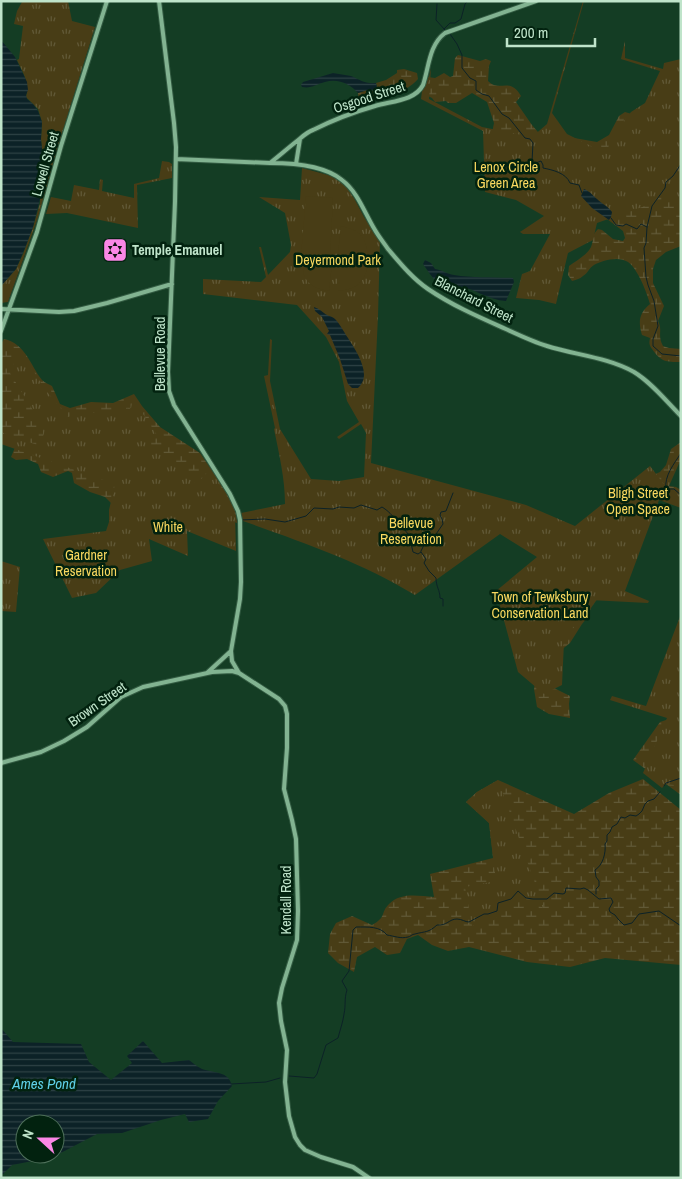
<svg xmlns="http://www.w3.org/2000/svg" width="682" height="1179" viewBox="0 0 682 1179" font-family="'Archivo Narrow',sans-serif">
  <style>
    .wetland { fill: url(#wetland-marsh) }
    .park { fill: url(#park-tufts) }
    .pitch { fill: #483d16 }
    .water { fill: url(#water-rules); fill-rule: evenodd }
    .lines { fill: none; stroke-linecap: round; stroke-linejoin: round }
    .stream { stroke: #0c2227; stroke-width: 1 }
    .secondary-casing { stroke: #335b42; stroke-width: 6 }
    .secondary { stroke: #82b391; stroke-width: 4 }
    .labels { text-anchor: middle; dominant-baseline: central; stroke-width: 5; stroke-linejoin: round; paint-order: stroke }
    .street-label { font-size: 14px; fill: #bfe4ca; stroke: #02220f }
    .park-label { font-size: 14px; fill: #f9d85f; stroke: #02220f }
    .poi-label { font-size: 14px; font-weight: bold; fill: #bfe4ca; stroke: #02220f; text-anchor: start }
    .water-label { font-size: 15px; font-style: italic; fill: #5fd0e8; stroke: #02220f }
  </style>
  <defs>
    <pattern id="wetland-marsh" width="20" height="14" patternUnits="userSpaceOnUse" patternTransform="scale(1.25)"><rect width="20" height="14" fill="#483d16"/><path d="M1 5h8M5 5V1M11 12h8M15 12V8" fill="none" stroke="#615937"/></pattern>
    <pattern id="park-tufts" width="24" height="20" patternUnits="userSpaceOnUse" patternTransform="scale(1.25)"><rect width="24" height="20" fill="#483d16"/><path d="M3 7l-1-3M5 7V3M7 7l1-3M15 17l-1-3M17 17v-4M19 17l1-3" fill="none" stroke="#615937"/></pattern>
    <pattern id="water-rules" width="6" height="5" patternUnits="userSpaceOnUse" patternTransform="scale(1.25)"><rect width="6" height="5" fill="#0c2227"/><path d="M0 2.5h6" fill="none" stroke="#2e4245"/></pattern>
  </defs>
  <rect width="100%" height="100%" fill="#143d24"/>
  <path class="wetland" d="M458,55L480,61L486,59L491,61L489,66L488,81C500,93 509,76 521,96L516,102L532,125L543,138L557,135L597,142L609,135L619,116L625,112L635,115L681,114V246L666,252L656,260L653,269V283L664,306L658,321C663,330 657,335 663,346L669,348L681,349V362C666,362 661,362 652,349C649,345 649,343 650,338L642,335C638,322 639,313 650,304C647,293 638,269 628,262C619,256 603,260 594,265C589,268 588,273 583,276C580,279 575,280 572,281L568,275L569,266C576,261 587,255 591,247C595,237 589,239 598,229L602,230L613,239L623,241L625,238L623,231L492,133L494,123L487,102L472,93L456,103H448L446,101L435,102L432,98L424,94L422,91L426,84L428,77L435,78L444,73L450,77L453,76L455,58Z
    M404,69L417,73L418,79C405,94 379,101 359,101L358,93L367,90L373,91L377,86L376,83L386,80L397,73V70Z
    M4,339C26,344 30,365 42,380C45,383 49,384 52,386L60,404L70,408L91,402L113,403L134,394L142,406L160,427L200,453L228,494L236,511L237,523L1,435V344Z
    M681,442V459L669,486L676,487L681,490V504L656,493L598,598L591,608L587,618L582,624L570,643L560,651L550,686L570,696L569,704L570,718L549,714L537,707L534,689L535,682L644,479L660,472L666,465L671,449Z
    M16,445L121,485L113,505L105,497L90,492L74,483L72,473L68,471L53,477L41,472L38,464L27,459L16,460L11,457Z
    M681,715V795L633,760L660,722Z
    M643,779L681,810V965L605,958L570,967L527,962L469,947L448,951L432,945L418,935L407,939L400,953L387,955L375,947L357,957L354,972L338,963L328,953L330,934L336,923L352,916L372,925C387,917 380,913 389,904C401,892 418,896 434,897L430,874L493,858L489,823L466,802L477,792L498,780L574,814L609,793Z"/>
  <path class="park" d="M68,1L72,21L95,27L58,146L39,215L8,302L1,303V286L16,269L23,254L33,227L40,203L42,149L41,139L42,122L38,109L26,97C30,83 23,73 17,60L19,59L23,26L14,24L17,11L22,2Z
    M583,1H584L552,113L567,134L607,154L610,139L631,112L645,103L660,71L621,59L625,41V58L663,69L664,63L681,59V202L660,197L645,206L597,223L593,240L568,253L556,304L539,300L516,298L522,274L530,271L550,234H523L520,232L544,216L516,200L485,192L483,131L421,99L422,91L428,81L431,68L429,99L482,127L532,137L547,124Z
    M162,161L169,162L172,164V178L137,185L138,228L67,213L46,214L51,197L71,201L74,185L99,190L100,179L103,180L102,191L134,198V184L159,178Z
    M302,168L328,175L336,178L344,184L354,198L364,217L380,242L378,316L371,463L526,505L575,526L650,466L666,487L681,496V508L659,500L625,591L649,601L648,603L590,600L564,642L562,685L544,694L518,672L496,591L537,557L500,534L415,595C361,562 302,542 243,521L241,513L285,504C285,478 279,454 274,429L275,428L264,376L268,375L270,339L272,340L270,381L280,429L311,479L339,481L364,477L366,433L361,424L339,439L337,437L359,422L347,401L339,362L326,337L297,305L203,294V279L261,282L266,277L259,247H261L268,275L290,252L291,245L285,213L259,197L300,200Z
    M20,349L44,388L68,417L80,412L106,413L131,408L133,399L157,435L145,443L197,484L210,469L228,498L235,514L236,551L187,531L188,556L149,539L152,561L120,570L96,593L72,598L43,539L106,531L109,522V510L115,484L1,444V432L40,446L45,430L10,373Z
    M1,561L20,567L16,612L1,611Z
    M681,614V779L675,785L666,784L662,788L643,773L667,718L610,700L612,696L646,706Z
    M498,780L544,908C536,905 531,898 523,897C505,897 504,915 492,921C487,924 478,925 472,926L465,887L496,881L489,823L466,802L477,792Z"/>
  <path class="pitch" d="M306,196L333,198L330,258L301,256Z
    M341,226C360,230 366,237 368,255L340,256L338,254Z
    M330,261L332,263L329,291C318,289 308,286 304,275C303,271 303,265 303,262Z
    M339,262H349L368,265C364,283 357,289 338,291V263Z"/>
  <path class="water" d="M1,40L15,57L27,82L28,90L26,95L27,99L33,104L38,111L42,122L41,139L42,149L40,199L33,227L25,248L16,269L1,286Z
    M333,73C339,74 345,75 351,76C361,80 364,84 376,83L377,89L374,91L367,90L358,93C350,84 338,78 325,82C317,84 311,89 302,87L301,85L303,82Z
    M584,189C591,192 591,194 597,199C602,204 608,206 612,212L611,217L609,220L592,208L581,196Z
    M425,260L431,263L435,269C442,270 447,274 454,275C473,278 493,277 513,278L514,282L506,301C488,300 474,288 457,286C450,285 445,287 438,283C432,278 428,271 423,264Z
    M314,307C319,309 320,310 324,313C327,316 332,316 335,319C340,324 344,332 348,338C356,351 373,375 358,388H352L348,384L340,359L330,335L327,334L329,331L322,317L315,311Z
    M1,1028L13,1042L81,1044L89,1062L111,1080L132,1063L127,1056L143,1041L162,1063L189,1060C193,1063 198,1067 202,1069C214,1073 229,1071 232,1086L218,1101L208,1119L189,1122L185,1114L161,1120L122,1133L97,1134L53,1157L12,1165L1,1176ZM25,1124H55V1154H25Z"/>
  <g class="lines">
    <path class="stream" d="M437,4L436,20L445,30
      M444,29L450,23H455L461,19L465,4L468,1
      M450,34L457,44L462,55V68L470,78L476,81V90L482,94L489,96L502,114L509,118L525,138L530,139L533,143L532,162L533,164L541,161L543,165V168C553,170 566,173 570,183L579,185L582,193
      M681,164L673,176L666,182L665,188L652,206L647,227L646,243L644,248L646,277L648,285L654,301L658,326L653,339V346L662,354L681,356
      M611,218L616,225L623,226L626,224L637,229L641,224L647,227
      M681,453C674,464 664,476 666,489H674L681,495
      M240,520L265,519L285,522L306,516L314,508L333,509L339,507L354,508L361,505L377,510L382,507C387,510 394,516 396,522H398L409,535L413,552L418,554L421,552
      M421,551L424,545L434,537L443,524L442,519L440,515L441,512L446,511L453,493
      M421,552L426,559L424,563L429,571L436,578C436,587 440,590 440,598L443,599V606
      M664,786L666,783L681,778
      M596,894V889L599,886V881L596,877L595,870C603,865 606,853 605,844L607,841V835L610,832L612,827L617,824L621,817L625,818L630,815L636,816L639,814L642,811L645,804L648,801L654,799L660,792
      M289,1076L314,1078L317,1074L326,1045L338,1038C340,1030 343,1022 344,1014C346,1005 344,999 347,990L342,981L349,971L353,930L356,927C368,927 380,926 387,935C394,936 401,939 408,937C410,937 412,934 415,934C426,931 428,933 437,925C447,926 449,919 457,919C462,919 465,922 469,922L484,914H488L497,911L498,903L511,899L518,891L526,898L533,899H547L554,893L563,894L565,893L566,888L580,889L584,888L588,890L599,899L611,898L613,902L609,909L610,912L615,915L618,919L624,925L632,923L639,914L659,911L681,926
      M231,1084L266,1082L280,1078"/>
    <defs>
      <path id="secondary" d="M159,1L174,123L176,147L175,202L168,372L169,391L174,405L230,494L238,511L240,520L241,582L240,599L231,651L232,661L239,673L279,699L285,706L287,714V748L284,789L292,820L296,839L298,911L297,940L282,988L279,1003L281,1021L287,1050L285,1082L289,1116L295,1137L300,1145L305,1150L321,1157L353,1167L369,1178
        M176,159L270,163C279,156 288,148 297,141C302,137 307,132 313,130C333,120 354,112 375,106C391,101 415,101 423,85C429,67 429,45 445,33L536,1
        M270,163C292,163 324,165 342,180C358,192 365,214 375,230C379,237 384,243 388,249C400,263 412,278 428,289C453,306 481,318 508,330C521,336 534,342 547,346C575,355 607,357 634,372C652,383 666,401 681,416
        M296,164L300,139
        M1,309L59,312L74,311L107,303L172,284
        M1,331L37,232L61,146L107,1
        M207,673L231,651
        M1,763L41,752L64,741L87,727L121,697L143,687L212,672L232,671L239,673"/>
    </defs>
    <use href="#secondary" class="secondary-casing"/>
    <use href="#secondary" class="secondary"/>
  </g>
  <defs>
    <symbol id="synagogue-square" viewBox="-11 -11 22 22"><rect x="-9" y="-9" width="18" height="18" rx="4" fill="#fb87e6" stroke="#02220f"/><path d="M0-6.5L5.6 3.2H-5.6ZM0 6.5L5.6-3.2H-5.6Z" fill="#111"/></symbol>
  </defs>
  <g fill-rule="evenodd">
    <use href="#synagogue-square" x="101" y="236" width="28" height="28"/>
  </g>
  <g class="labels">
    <g class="street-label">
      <text transform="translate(369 97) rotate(-18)">Osgood Street</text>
      <text transform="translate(45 164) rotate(-74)">Lowell Street</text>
      <text transform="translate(474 299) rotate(27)">Blanchard Street</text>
      <text transform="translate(160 354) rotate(-90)">Bellevue Road</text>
      <text transform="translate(97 704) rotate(-35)">Brown Street</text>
      <text transform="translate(286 900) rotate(-90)">Kendall Road</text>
    </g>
    <g class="park-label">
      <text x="506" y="167">Lenox Circle<tspan x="506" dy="16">Green Area</tspan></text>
      <text x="338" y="260">Deyermond Park</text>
      <text x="638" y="493">Bligh Street<tspan x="638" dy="16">Open Space</tspan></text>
      <text x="411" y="523">Bellevue<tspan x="411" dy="16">Reservation</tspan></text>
      <text x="168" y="527">White</text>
      <text x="86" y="555">Gardner<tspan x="86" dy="16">Reservation</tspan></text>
      <text x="540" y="597">Town of Tewksbury<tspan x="540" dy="16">Conservation Land</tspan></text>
    </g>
    <g class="poi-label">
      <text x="132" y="250">Temple Emanuel</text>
    </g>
    <g class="water-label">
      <text x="44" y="1083">Ames Pond</text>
    </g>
  </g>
  <rect width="682" height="1179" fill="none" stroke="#bfe4ca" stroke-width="5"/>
  <g transform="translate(40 1139) rotate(291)"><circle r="24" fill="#02220f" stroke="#4e705a"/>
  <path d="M0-4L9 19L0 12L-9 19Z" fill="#fb87e6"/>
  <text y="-8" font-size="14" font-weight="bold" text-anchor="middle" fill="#bfe4ca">N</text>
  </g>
  <path d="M507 38v8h88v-8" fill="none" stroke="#bfe4ca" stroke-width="2.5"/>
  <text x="514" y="38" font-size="15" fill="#bfe4ca" stroke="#02220f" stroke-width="4" paint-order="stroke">200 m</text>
</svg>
